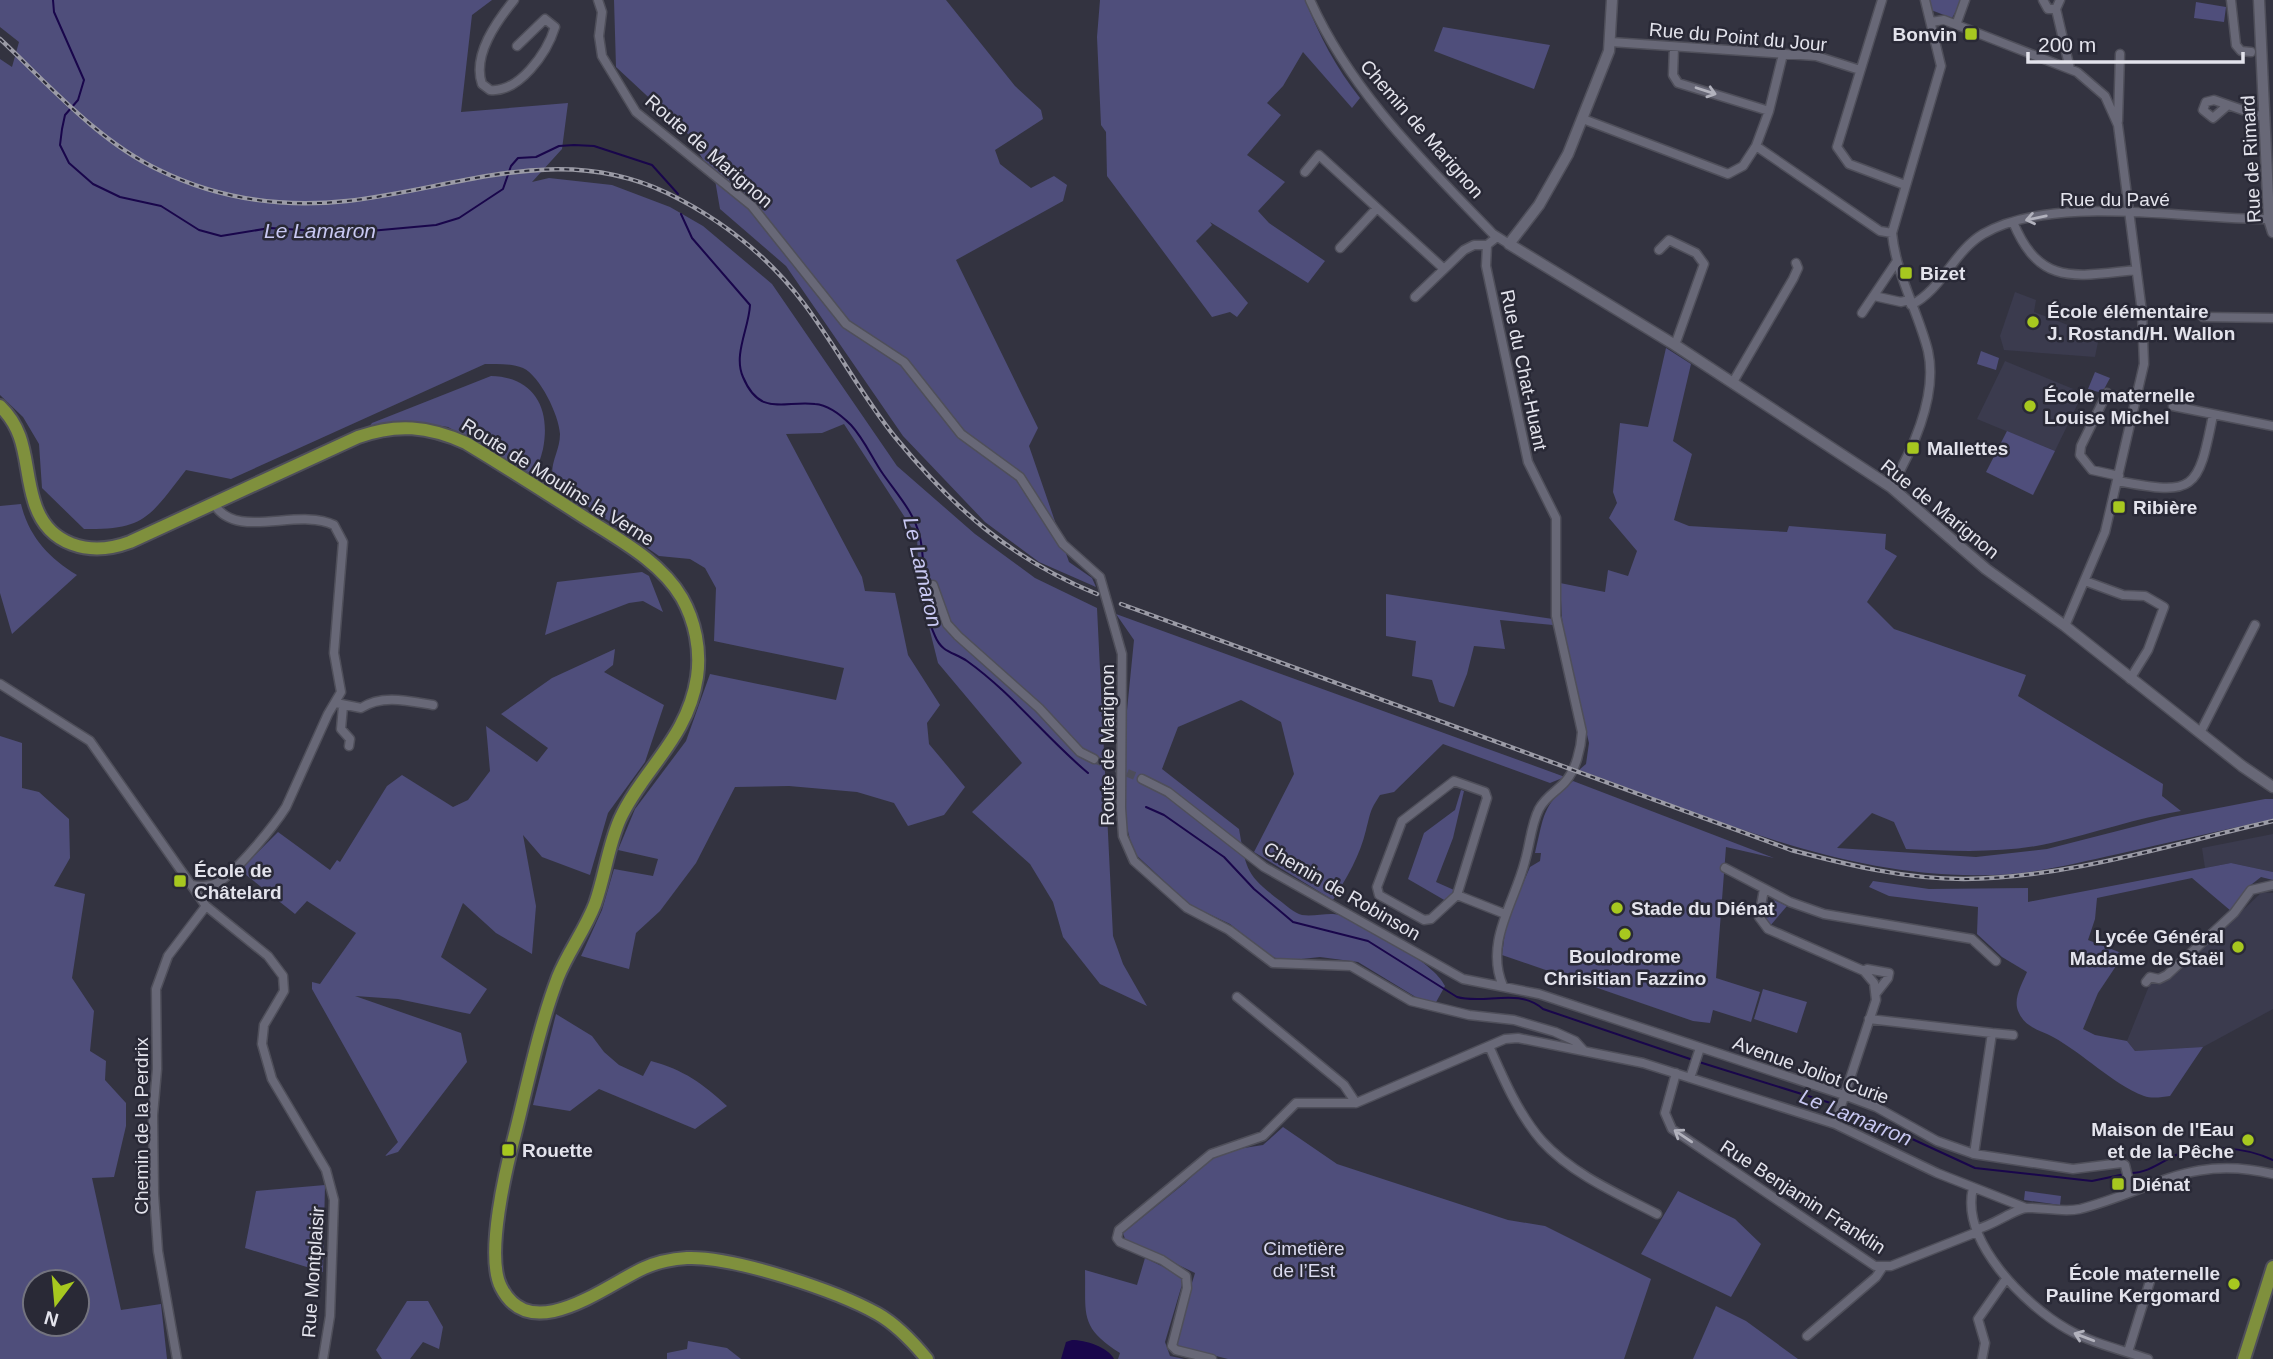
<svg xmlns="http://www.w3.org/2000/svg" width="2273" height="1359" viewBox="0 0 2273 1359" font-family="Helvetica,sans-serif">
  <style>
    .built { fill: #3b3b4e }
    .green { fill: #4f4e7b; fill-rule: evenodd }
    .water { fill: #19064b }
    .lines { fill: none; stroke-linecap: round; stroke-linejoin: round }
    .stream { stroke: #19064b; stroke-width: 2 }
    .minor-tunnel { stroke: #4d4d5a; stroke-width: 8; stroke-dasharray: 8 4; stroke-linecap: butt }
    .minor-casing { stroke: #4f4f5a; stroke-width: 11 }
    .tertiary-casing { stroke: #4f4f5a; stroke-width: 13 }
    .primary-casing { stroke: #4f4f5a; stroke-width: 16 }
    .minor { stroke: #686877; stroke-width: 8 }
    .tertiary { stroke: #686877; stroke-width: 10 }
    .primary { stroke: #7f903d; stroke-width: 12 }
    .rail-casing { stroke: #9b9ba6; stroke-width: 4.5 }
    .rail { stroke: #292936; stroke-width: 2; stroke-dasharray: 5; stroke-linecap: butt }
    .oneway { stroke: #b2b2bd }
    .poi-dot { fill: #a7c81f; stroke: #292936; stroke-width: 2.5 }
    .labels { text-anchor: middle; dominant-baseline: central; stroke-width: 5; stroke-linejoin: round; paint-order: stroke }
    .poi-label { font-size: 19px; font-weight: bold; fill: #e3e3ec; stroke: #292936; text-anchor: start }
    .street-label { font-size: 19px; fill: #e3e3ec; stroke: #292936 }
    .park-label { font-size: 19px; fill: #dadaef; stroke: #292936 }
    .water-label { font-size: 21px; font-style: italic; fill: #c8c8f2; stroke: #292936 }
  </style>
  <rect width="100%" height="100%" fill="#333340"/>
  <path class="built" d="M2015,292L2036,300L2034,312L2099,337L2095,357L2004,350L2000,336Z
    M2005,361L2083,393L2055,451L1977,419Z
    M2273,834V872L2231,863L2205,868L2202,848Z
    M2262,892L2273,893V1009L2203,1047L2135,1051L2127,1041L2151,981L2170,979Z"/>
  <path class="green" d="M0,0H492L472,15L461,112L568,103L562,149L532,182L549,178L612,185L670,207L703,226L772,284L897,466L975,534L1035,578L1097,608L1113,936L1123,964L1147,1006L1100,984L1063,937L1053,902L1030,864L972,812L1022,763L938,663L919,587L917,536L844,424L822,433L786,434L862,577L865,591L895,593L908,655L940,705L927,723L929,744L965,787L944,815L908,826L894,803L857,792L789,786L735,787L696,863L660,911L636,933L629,969L581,956L602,910L614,869L653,876L658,859L618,850L635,809L686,741L710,674L836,700L844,668L714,641L716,588L705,568L690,559L659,556L553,482C549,462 560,452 560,434C559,415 540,376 523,368C511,363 498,364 485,364L231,479L186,470C150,516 146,530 84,529L42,488L39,444L23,417L0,395V59L12,67L19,42L0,27Z
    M614,0H946L1015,86L1041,110L1043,119L995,150L1000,164L1031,188L1054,176L1067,185L1063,201L956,260L1038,428L1029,446L1069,562L1092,578L1096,587L1039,562L985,522L903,436L786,266L720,209L715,180L688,134L616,67Z
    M1100,0H1305C1319,35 1336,68 1360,98L1352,108L1303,52L1283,86L1267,103L1281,115L1247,155L1285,182L1258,211L1269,223L1325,261L1308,283L1210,222L1212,225L1196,241L1248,303L1237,317L1230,312L1212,317L1107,176L1106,132L1101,125L1097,37Z
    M1929,0H1962L1952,18L1931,10Z
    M2196,2L2226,7L2224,22L2194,18Z
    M1443,27L1550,45L1534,89L1434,51Z
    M1666,348L1691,364L1673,441L1692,454L1674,520L1689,526L1787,532L1789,526L1886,534L1885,549L1897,556L1867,602L1894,629L2026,675L2018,696L2163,784L2162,796L2181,811C2136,818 2095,833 2051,843C2004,854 1953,851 1906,849L1894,822L1872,813L1837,848L1976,857L2047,849L2172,817L2265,799H2273V819C2221,831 2169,842 2118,854C2077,863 2034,874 1992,875C1847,880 1713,818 1579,770L1586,764L1589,743L1563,634L1560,583L1605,592L1608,570L1628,576L1637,551L1609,518L1617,503L1613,492L1620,423L1648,427Z
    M1981,351L1999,358L1996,370L1977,364Z
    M2095,372L2110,378L2102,393L2088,389Z
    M491,376C534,377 551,408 543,449C541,458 537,467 535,476L448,427L409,421L369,427L372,423Z
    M2007,431L2055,451L2033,495L1986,472Z
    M21,504C29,537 49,558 77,575L12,634L0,593V506Z
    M642,572L649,576L663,612L643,601L629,603L545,635L557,582Z
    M1386,594L1553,619V625L1500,620L1505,649L1474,646L1467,674L1454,707L1439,702L1432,680L1412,676L1416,641L1386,636Z
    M1116,614L1565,777L1550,783L1443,744L1394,792L1380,795C1369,812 1371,812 1366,830C1360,856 1346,879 1333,900L1254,852L1294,774L1281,722L1241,700L1178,727L1162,769L1239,829C1246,869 1246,875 1279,900C1286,905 1294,913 1302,915C1314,917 1329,912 1339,915C1362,921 1436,964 1445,986L1435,1004L1419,999L1358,962L1320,957L1283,961L1268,955L1230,924L1190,905L1133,852L1126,823L1124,740L1134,640Z
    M615,649L613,665L604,672L664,705L645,762L608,813L590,875L542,857L523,835L536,906L532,954L496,933L463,903L441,957L487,989L470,1014L398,999L355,996L461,1033L467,1062L398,1152L385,1156L398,1142L312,989V982L320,984L356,933L307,901L295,914L240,870L278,832L330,870L337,860L340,862L387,786L402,775L453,807L468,800L490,771L486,726L537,762L548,748L501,714L552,678Z
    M0,736L22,743V788L39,792L69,819L70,858L54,886L85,894L72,978L94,1011L90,1051L106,1061L105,1080L126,1103V1126L114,1177L92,1178L121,1310L161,1304L167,1359H0ZM35,1282H77V1324H35Z
    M1573,781L1774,858L1726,847L1716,978L1760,992L1751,1022L1713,1010L1710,1023L1693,1021L1502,955L1506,924L1530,867L1540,861L1541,853H1535C1544,816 1542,805 1573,781Z
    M1461,790L1464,791L1453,838L1436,882L1454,890L1446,901L1408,879L1424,833L1455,810Z
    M2231,863L2273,872V880L2261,877L2247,888L2231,911L2192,878L2097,898L2095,919L2088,940L2124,954L2098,993L2083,1029L2095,1035L2127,1041L2135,1051L2203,1047L2170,1096C2162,1097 2152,1099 2144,1096C2111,1083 2084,1054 2053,1037C2040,1030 2026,1028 2019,1013C2012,1000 2022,984 2027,972L2002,957L1977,934L1978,907L1889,896L1869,887L1873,881L1929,889L2028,888V902Z
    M1774,900L1787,906L1770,926L1763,917L1765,903Z
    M1763,989L1807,1002L1797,1033L1754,1019Z
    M556,1014L592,1036L604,1052L619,1065L643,1076L651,1061C684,1070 702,1083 727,1106L695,1129L599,1089L570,1111L533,1105Z
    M1283,1127L1337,1164L1508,1220L1545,1226L1651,1279L1624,1359H1228L1176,1346L1174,1342L1195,1273L1125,1239L1123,1233L1185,1183L1210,1158L1225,1151L1263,1145Z
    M325,1185L323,1272L245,1248L256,1191Z
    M1678,1191L1735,1219L1761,1244L1731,1297L1641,1254Z
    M2025,1191L2061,1196L2060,1205L2024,1200Z
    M1145,1258L1178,1274L1183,1281L1165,1342L1170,1356L1184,1359H1118L1120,1353C1079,1327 1086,1315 1085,1270L1137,1285Z
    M407,1301H428L443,1327L439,1349L423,1342L410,1359H382L376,1350Z
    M1716,1306L1746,1321L1798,1359H1693Z
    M688,1341L727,1348L741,1359H667V1353L687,1349Z"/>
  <path class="water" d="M1072,1340C1085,1340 1108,1347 1114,1359H1061L1066,1342Z"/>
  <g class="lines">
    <path class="stream" d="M53,0L54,12L84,80L78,100L65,115L62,129L60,145L69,163L93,184L120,197L161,206L199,230L221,236L270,228L348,233L436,225L459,218L503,189L511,166L518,158L536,157L559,146L574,145L594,146L652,165L678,194
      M681,214L692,238L750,305C749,328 733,355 743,377C760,418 785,400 815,404C829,405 841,415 851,425C864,439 872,458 883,474C897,494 914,512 920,537C927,570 920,604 935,636C942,653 954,652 967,661C1012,693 1046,738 1088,773
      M1146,807L1164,815L1224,857L1254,889L1293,922L1368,941L1457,997C1485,1005 1518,987 1543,1009L1693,1060
      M1699,1062L1837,1105
      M1845,1108L1975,1168L2092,1181L2125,1174
      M2131,1173C2148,1173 2161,1162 2176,1155C2205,1143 2245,1147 2273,1160"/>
    <path class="minor-tunnel" d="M1094,759L1142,779"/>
    <defs>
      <path id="minor" d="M514,0C497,21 472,55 482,84L490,90C519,93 547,53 555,27L545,19L517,46
        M598,0L602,12L599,36L602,56L636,112L752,206L846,324L904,362L961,434L1020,477L1063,544L1100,577L1122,654L1121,808L1123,836L1134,861L1187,908L1229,930L1273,963L1351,966L1411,1001L1469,1015L1514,1020L1555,1032L1575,1041L1584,1051
        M1310,0C1351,92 1424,162 1493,234L1509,244
        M1882,0L1837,147L1849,164L1905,185
        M2043,0L2048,9H2056
        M2060,0L2056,9L2070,69
        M2231,0L2236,45L2241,51L2251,52
        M1931,22L1944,20L2077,72L2105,96L2118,125L2142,312L2144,364L2105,532L2065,626
        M1956,25L1965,0
        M1611,42L1816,56L1860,70
        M1674,47L1673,75L1678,83L1769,111
        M2228,105L2213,118L2203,110L2206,102L2214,100L2260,116L2265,118
        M1583,119L1728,174L1743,166L1756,146L1880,231L1892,233
        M2118,121L2120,54
        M1756,146L1769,111L1783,54
        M1305,172L1319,155L1443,268
        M2013,222C2040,287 2075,276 2136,270
        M1497,237L1487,245L1486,266L1528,462L1556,518V616L1582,732C1581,748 1576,770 1565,782C1556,792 1546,796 1539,809C1531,825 1530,844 1525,861C1515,902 1484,942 1503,986
        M1340,248L1377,208
        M1659,250L1669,240L1696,253L1704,264L1675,345
        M1874,296L1901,302L1909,300
        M1415,297L1464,250L1474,245H1487
        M1911,305C1942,290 1953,252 1983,234C2053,193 2189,220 2269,219
        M1862,313L1897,261
        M2203,317L2273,318
        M1733,382L1793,279L1798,268L1796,263
        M2107,393L2081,446L2080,455L2092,470L2119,476
        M2173,406L2273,426
        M2118,481C2195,496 2198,491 2213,415
        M1891,487C1913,449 1938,396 1928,351C1918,311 1896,275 1892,233L1941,66L1925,0
        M2085,581L2123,595L2145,596L2164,607L2148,650L2130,679
        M933,585L947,624L958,636L1039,708L1080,752L1094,759
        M0,684L90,741L206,906L268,956L283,976L284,991L264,1025L262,1044L272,1079L326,1170L334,1200L330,1316L323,1359
        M336,703L361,708C382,694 409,701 433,705
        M343,706L341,729L350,739L349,746
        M2200,733L2255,625
        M1142,779L1168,792L1264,867L1463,979L1539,994L1844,1095L1876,1107L1937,1141L1974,1154L2073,1169L2121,1163L2125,1165L2131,1190
        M1725,868L1790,902L1824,914L1972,939L1996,961
        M192,885C200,887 212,886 219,882C238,870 274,826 286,807L328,714L341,692L334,653L343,542L334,525C298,507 236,541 214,504
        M1764,889L1759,917L1768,929L1864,971L1874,983L1876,1000L1835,1124
        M1457,895L1431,919L1424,920L1379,895L1377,887L1402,821L1454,781L1485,792L1487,798L1457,895L1505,914
        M1864,971L1867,969L1889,973L1888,978L1877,992
        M2146,982L2150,977L2159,979L2167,975L2234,913L2251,890L2273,885
        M1237,997L1344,1085L1356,1103
        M1869,1019L1992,1033L1974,1154
        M1992,1033L2013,1035
        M1489,1046C1503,1078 1519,1115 1542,1141C1572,1174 1618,1194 1657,1214
        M1676,1073L1665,1113L1672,1129L1875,1266H1891L1977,1232
        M1690,1078L1700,1048
        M1973,1188C1960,1241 2025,1305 2067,1329C2091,1343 2122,1350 2148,1359
        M1977,1229C1992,1226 2015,1209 2026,1208C2044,1207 2062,1213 2080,1209C2154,1190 2190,1154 2273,1174
        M1807,1336L1876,1277L1882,1268
        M2128,1352L2151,1278
        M177,1359L158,1251L154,1194L153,1115L157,1069L156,989L168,956L206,906
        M1212,1359L1176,1350L1172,1346L1187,1288L1186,1276L1162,1260L1120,1242L1117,1238L1119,1230L1211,1154L1263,1136L1296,1103H1356L1505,1039L1518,1038L1643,1063L1835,1124L1937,1173L2026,1208
        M1982,1359L1985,1343L1978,1319L2006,1279"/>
      <path id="tertiary" d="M1612,0L1609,51L1568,154L1539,205L1509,244L1675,345L1891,487L1986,569L2065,626L2242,766L2273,787
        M2259,0L2269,219L2273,232"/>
      <path id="primary" d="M0,406C29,434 23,466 34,501C47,546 90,557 130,542L358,437C397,423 428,426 466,443C504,466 542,490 579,514C614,537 660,560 682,598C695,621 701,650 697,677C688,738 643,769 620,819C608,846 605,876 595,904C585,930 568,952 558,977C539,1027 528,1082 515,1134C506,1168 485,1256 501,1287C531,1347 606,1285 644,1268C657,1262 673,1259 687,1258C733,1256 837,1291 878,1314C897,1325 913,1342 927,1359
        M2244,1359L2273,1267"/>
    </defs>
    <use href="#minor" class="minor-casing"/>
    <use href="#tertiary" class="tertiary-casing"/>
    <use href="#primary" class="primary-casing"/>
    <use href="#minor" class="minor"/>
    <use href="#tertiary" class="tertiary"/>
    <use href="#primary" class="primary"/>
    <defs>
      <path id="rail" d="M0,39C49,85 98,141 159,170C218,199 281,208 347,201C456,189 558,141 667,193C721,219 769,257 805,305C837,348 862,396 895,437C954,509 1011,559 1097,594
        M1121,604L1791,850C1848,865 1905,879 1964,879C2068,878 2172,844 2273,821"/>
    </defs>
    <use href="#rail" class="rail-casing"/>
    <use href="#rail" class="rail"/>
  </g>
  <defs><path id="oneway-shaft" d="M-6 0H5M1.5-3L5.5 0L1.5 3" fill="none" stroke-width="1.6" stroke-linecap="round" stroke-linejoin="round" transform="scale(1.75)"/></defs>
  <g class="oneway">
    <use href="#oneway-shaft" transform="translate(1706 91) rotate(18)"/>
    <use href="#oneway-shaft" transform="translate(2036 218) rotate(168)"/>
    <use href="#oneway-shaft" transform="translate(1683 1136) rotate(-146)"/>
    <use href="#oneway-shaft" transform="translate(2084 1337) rotate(-159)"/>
  </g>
  <g class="poi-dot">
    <rect x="1964" y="27" width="14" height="14" rx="3.5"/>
    <rect x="1899" y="266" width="14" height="14" rx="3.5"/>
    <circle cx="2033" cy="322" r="7"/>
    <circle cx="2030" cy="406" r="7"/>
    <rect x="1906" y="441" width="14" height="14" rx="3.5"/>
    <rect x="2112" y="500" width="14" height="14" rx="3.5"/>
    <rect x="173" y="874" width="14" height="14" rx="3.5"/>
    <circle cx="1617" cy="908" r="7"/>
    <circle cx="1625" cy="934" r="7"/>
    <circle cx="2238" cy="947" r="7"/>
    <circle cx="2248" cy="1140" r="7"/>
    <rect x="501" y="1143" width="14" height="14" rx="3.5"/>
    <rect x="2111" y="1177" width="14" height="14" rx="3.5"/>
    <circle cx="2234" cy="1284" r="7"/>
  </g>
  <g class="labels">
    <g class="poi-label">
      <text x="1957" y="34" text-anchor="end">Bonvin</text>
      <text x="1920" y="273">Bizet</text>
      <text x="2047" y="311">École élémentaire<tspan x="2047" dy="22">J. Rostand/H. Wallon</tspan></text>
      <text x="2044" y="395">École maternelle<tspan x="2044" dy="22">Louise Michel</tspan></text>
      <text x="1927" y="448">Mallettes</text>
      <text x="2133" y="507">Ribière</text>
      <text x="194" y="870">École de<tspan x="194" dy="22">Châtelard</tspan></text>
      <text x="1631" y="908">Stade du Diénat</text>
      <text x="2224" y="936" text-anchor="end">Lycée Général<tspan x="2224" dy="22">Madame de Staël</tspan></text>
      <text x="1625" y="956" text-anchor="middle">Boulodrome<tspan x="1625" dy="22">Chrisitian Fazzino</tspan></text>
      <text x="2234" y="1129" text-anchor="end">Maison de l'Eau<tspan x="2234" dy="22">et de la Pêche</tspan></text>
      <text x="522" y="1150">Rouette</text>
      <text x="2132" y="1184">Diénat</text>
      <text x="2220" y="1273" text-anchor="end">École maternelle<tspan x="2220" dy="22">Pauline Kergomard</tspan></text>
    </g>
    <g class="street-label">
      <text transform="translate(1738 37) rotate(5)">Rue du Point du Jour</text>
      <text transform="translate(1422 129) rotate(49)">Chemin de Marignon</text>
      <text transform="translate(709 151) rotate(41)">Route de Marignon</text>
      <text transform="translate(2251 159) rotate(-93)">Rue de Rimard</text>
      <text x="2115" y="199">Rue du Pavé</text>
      <text transform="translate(1524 370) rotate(78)">Rue du Chat-Huant</text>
      <text transform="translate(558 482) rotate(32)">Route de Moulins la Verne</text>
      <text transform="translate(1940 509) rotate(39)">Rue de Marignon</text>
      <text transform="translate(1107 745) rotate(-90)">Route de Marignon</text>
      <text transform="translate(1342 891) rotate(30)">Chemin de Robinson</text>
      <text transform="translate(1811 1070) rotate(20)">Avenue Joliot Curie</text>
      <text transform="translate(141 1126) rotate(-90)">Chemin de la Perdrix</text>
      <text transform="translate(1803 1197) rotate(33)">Rue Benjamin Franklin</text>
      <text transform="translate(313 1272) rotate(-86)">Rue Montplaisir</text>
    </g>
    <g class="park-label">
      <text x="1304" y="1248">Cimetière<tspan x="1304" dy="22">de l’Est</tspan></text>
    </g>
    <g class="water-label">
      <text x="320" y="230">Le Lamaron</text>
      <text transform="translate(923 572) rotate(77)">Le Lamaron</text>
      <text transform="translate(1856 1117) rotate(22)">Le Lamarron</text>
    </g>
  </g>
  <g transform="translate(56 1303) rotate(196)"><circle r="33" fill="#292936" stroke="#73737f" stroke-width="2"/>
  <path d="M0-5L12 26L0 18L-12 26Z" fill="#a7c81f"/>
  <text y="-10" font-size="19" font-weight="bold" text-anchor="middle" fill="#e3e3ec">N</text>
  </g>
  <path d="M2028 52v10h215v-10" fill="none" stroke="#e3e3ec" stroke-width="3.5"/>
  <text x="2038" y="52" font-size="21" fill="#e3e3ec" stroke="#292936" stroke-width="5" paint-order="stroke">200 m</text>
</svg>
